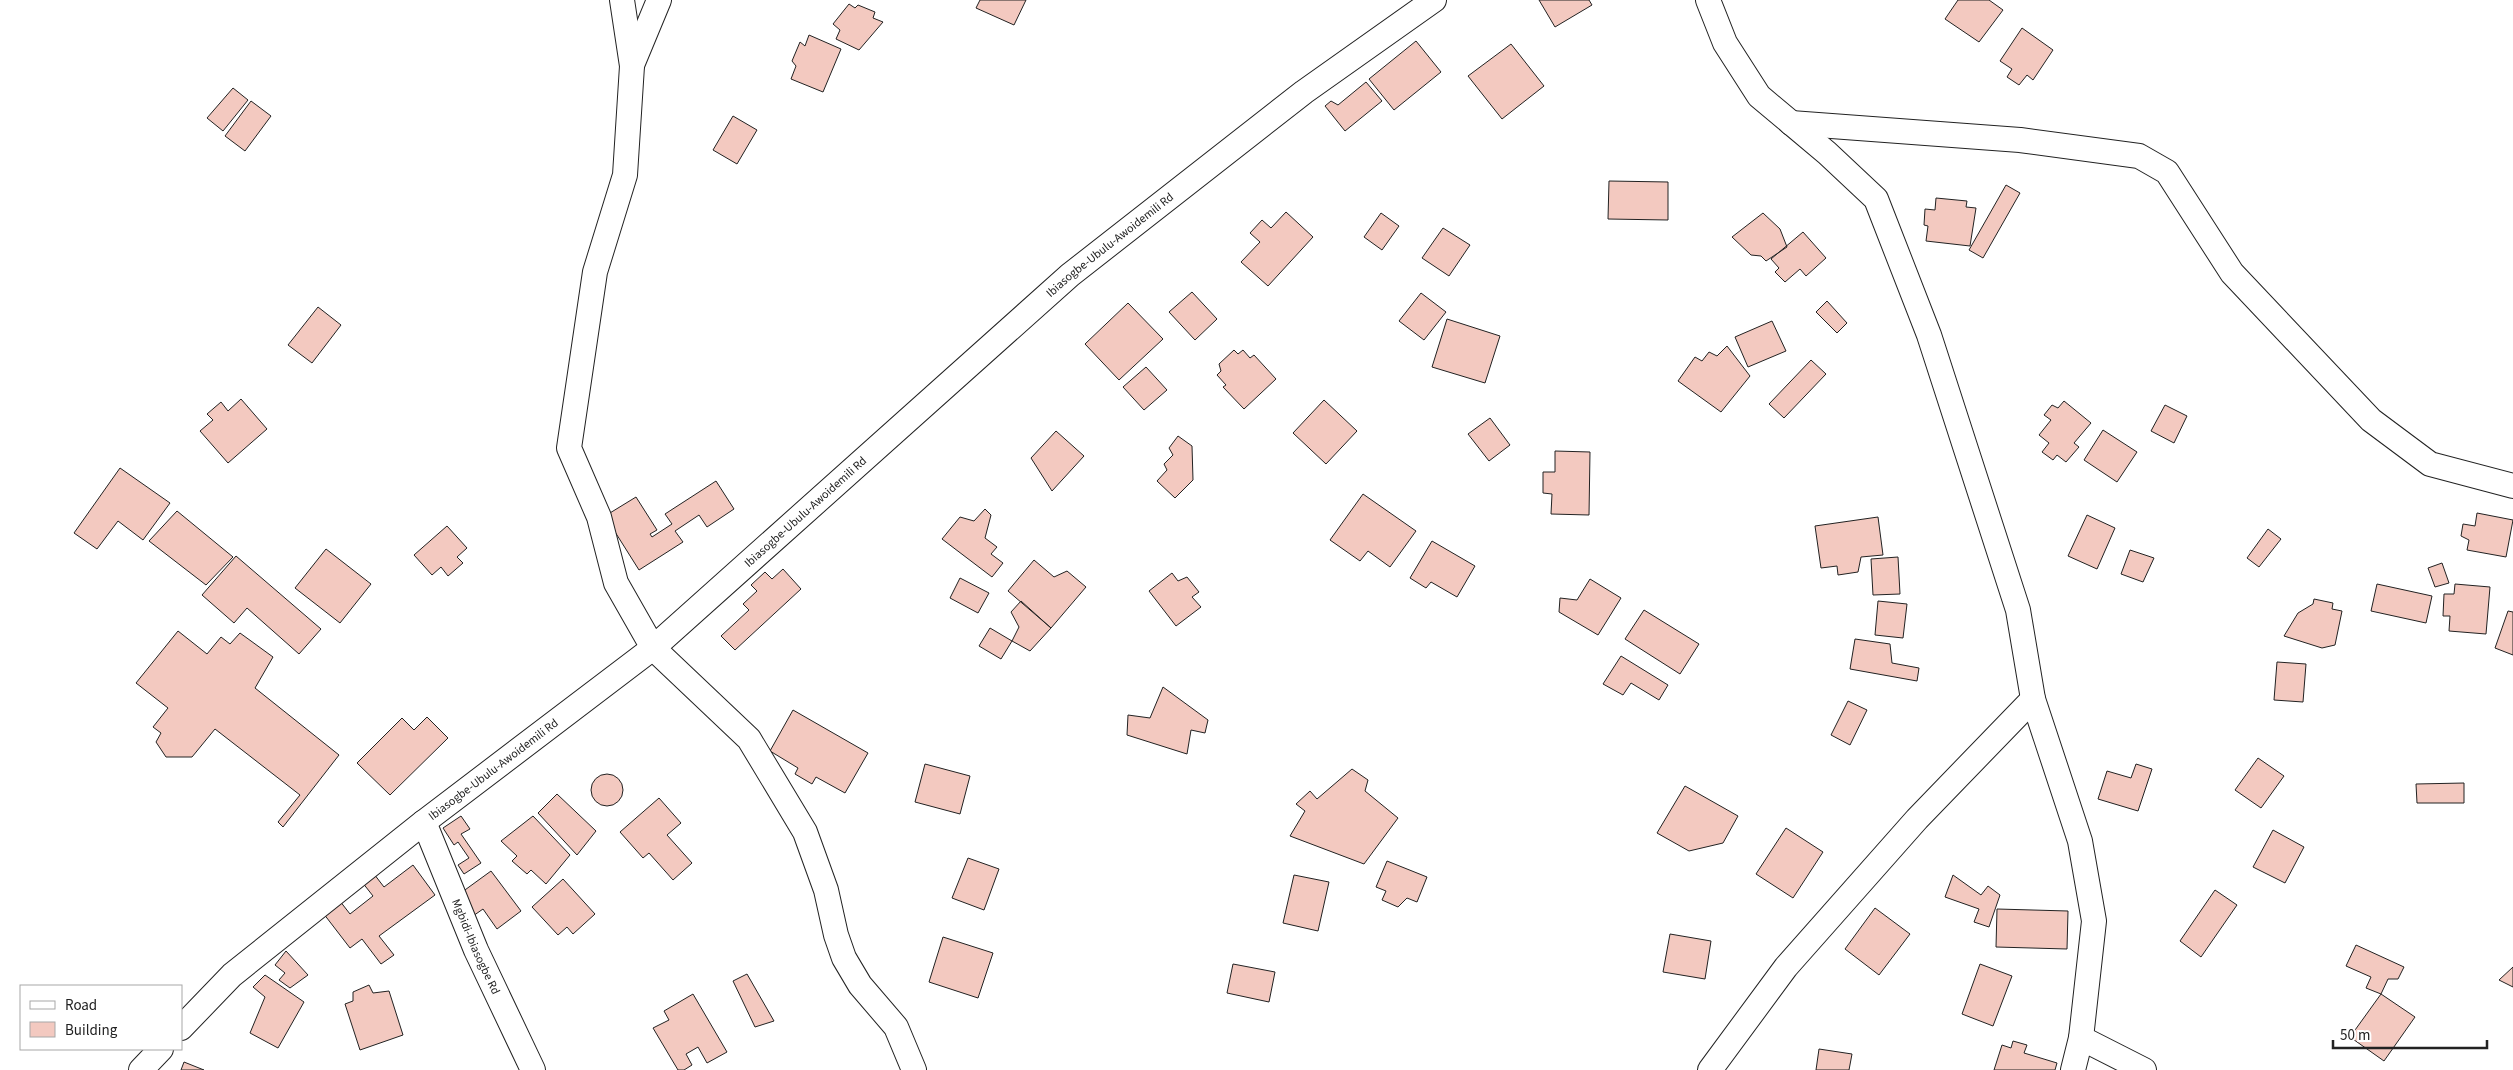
<svg xmlns="http://www.w3.org/2000/svg" width="2513" height="1070" viewBox="0 0 2513 1070" font-family="'Source Sans 3',sans-serif">
  <style>
    .building { fill: #f3c9c0; stroke: #222 }
    .lines { fill: none; stroke-linecap: round; stroke-linejoin: round }
    .minor-casing { stroke: #222; stroke-width: 26 }
    .minor { stroke: #fff; stroke-width: 24 }
    .labels { text-anchor: middle; dominant-baseline: central; stroke-width: 4; stroke-linejoin: round; paint-order: stroke }
    .street-label { font-size: 12px; fill: #222; stroke: #fff }
  </style>
  <rect width="100%" height="100%" fill="#fff"/>
  <path class="building" d="M980,0H1026L1014,25L976,8Z
    M1539,0H1589L1592,5L1555,27Z
    M1958,0H1989L2003,10L1979,42L1945,19Z
    M849,4L855,8L858,5L875,12L873,18L883,22L859,50L836,39L840,30L833,24Z
    M2022,28L2053,50L2033,80L2027,75L2019,85L2007,77L2012,69L2000,61Z
    M809,35L841,49L823,92L791,79L796,66L792,61L800,42L805,46Z
    M1416,41L1441,72L1394,110L1369,79Z
    M1511,44L1544,86L1502,119L1468,76Z
    M1366,82L1382,101L1345,131L1325,106L1331,101L1338,105Z
    M233,88L248,100L223,131L207,118Z
    M251,101L271,116L245,151L225,136Z
    M733,116L757,130L737,164L713,150Z
    M1609,181L1668,182V220L1608,219Z
    M2006,185L2020,193L1983,258L1969,250Z
    M1936,198L1967,201L1966,207L1976,208L1970,246L1926,241L1928,226L1924,225L1925,209L1935,210Z
    M1286,212L1313,237L1268,286L1241,262L1260,242L1250,233L1262,220L1271,228Z
    M1381,213L1399,226L1382,250L1364,237Z
    M1763,213L1780,229L1787,247L1766,261L1761,256L1751,255L1732,237Z
    M1443,228L1470,245L1449,276L1422,258Z
    M1803,232L1826,258L1806,276L1800,269L1785,282L1775,272L1779,268L1771,259Z
    M1192,292L1217,319L1195,340L1169,312Z
    M1421,293L1446,312L1424,340L1399,321Z
    M1827,301L1847,323L1837,333L1816,312Z
    M1128,303L1163,339L1119,380L1085,344Z
    M318,307L341,325L312,363L288,345Z
    M1447,319L1500,336L1485,383L1432,367Z
    M1772,321L1786,351L1748,367L1735,337Z
    M1727,346L1750,376L1721,412L1678,381L1695,357L1702,361L1709,352L1717,356Z
    M1234,350L1238,354L1243,350L1250,358L1254,355L1276,379L1244,409L1223,387L1226,385L1217,375L1221,371L1219,364Z
    M1811,360L1826,374L1784,418L1769,404Z
    M1146,367L1167,390L1144,410L1123,387Z
    M241,399L267,429L228,463L200,431L213,420L207,414L221,402L228,411Z
    M1324,400L1357,431L1326,464L1293,433Z
    M2064,401L2091,423L2074,443L2079,447L2066,462L2057,455L2053,460L2042,452L2049,443L2039,435L2051,420L2044,415L2052,405L2058,408Z
    M2165,405L2187,416L2174,443L2151,431Z
    M1490,418L1510,445L1489,461L1468,434Z
    M2103,430L2137,452L2117,482L2084,460Z
    M1056,431L1084,456L1052,491L1031,458Z
    M1178,436L1192,446L1193,480L1175,498L1157,481L1167,470L1164,464L1173,455L1169,448Z
    M1555,451L1590,452L1589,515L1551,514L1552,494L1543,493V472H1555Z
    M120,468L170,503L143,540L118,521L97,549L74,533Z
    M716,481L734,509L707,527L699,515L675,531L683,542L639,570L605,516L636,497L657,530L650,534L652,537L672,524L665,514Z
    M1363,494L1416,531L1390,567L1368,551L1360,561L1330,540Z
    M985,509L991,515L985,538L997,547L991,554L1003,563L992,577L942,539L960,517L974,521Z
    M177,511L233,557L206,585L149,541Z
    M2477,513L2513,520L2506,557L2467,550L2469,540L2461,536L2463,524L2475,526Z
    M2087,515L2115,528L2097,569L2068,556Z
    M1878,517L1883,555L1861,557L1858,572L1838,575L1837,566L1821,568L1815,526Z
    M447,526L467,548L457,557L463,563L448,576L441,567L432,575L414,555Z
    M2268,529L2281,539L2259,567L2247,558Z
    M1432,541L1475,566L1457,597L1431,582L1426,588L1410,578Z
    M326,549L371,584L340,623L295,588Z
    M2130,550L2154,558L2143,582L2121,574Z
    M236,556L321,629L299,654L247,608L234,623L202,595Z
    M1898,557L1900,594L1873,595L1871,559Z
    M1034,560L1054,577L1067,571L1086,587L1051,628L1008,591Z
    M2442,563L2449,583L2435,587L2428,568Z
    M783,569L801,589L735,650L721,636L749,610L743,604L757,591L751,585L765,572L772,579Z
    M1172,573L1178,581L1187,577L1199,592L1192,597L1201,607L1176,626L1149,591Z
    M960,578L989,593L978,613L950,598Z
    M1590,579L1621,598L1598,635L1559,612L1560,598L1577,600Z
    M2377,584L2432,596L2426,623L2371,611Z
    M2455,584L2490,587L2486,634L2449,631L2450,616H2443L2444,594H2454Z
    M2314,599L2333,603L2332,609L2342,611L2335,645L2322,648L2284,636L2298,613L2313,604Z
    M1021,601L1051,628L1030,651L1012,641L1019,627L1011,612Z
    M1878,601L1907,604L1903,638L1875,635Z
    M1644,610L1699,644L1680,674L1625,639Z
    M2508,611L2513,612V655L2495,648Z
    M990,628L1012,641L1001,659L979,646Z
    M178,631L207,654L221,637L230,644L240,633L273,657L255,688L339,755L283,827L278,822L300,795L215,729L192,757H166L156,742L161,733L153,727L168,708L136,683Z
    M1855,639L1890,644L1892,663L1919,668L1917,681L1850,669Z
    M1621,656L1668,685L1659,700L1631,683L1623,695L1603,684Z
    M2277,662L2306,664L2303,702L2274,700Z
    M1163,687L1208,720L1205,733L1191,730L1187,754L1127,735L1128,715L1150,718Z
    M1848,701L1867,710L1850,745L1831,735Z
    M793,710L868,753L845,793L816,777L812,784L795,774L798,768L770,751Z
    M427,717L448,738L390,795L357,763L402,718L414,730Z
    M2258,758L2284,776L2261,808L2235,790Z
    M925,764L970,776L960,814L915,802Z
    M2136,764L2152,769L2138,811L2098,799L2107,771L2131,778Z
    M1352,769L1368,780L1365,791L1398,818L1364,864L1290,836L1305,811L1296,804L1310,791L1317,799Z
    M591 790a16 16 0 1 1 32 0a16 16 0 1 1-32 0Z
    M2464,783V803H2417L2416,784Z
    M1685,786L1738,816L1723,843L1689,851L1657,833Z
    M557,794L596,831L577,855L538,813Z
    M659,798L681,823L667,835L692,863L673,880L649,853L643,858L620,832Z
    M461,816L470,829L461,834L481,863L464,874L458,865L469,858L458,842L454,845L443,828Z
    M533,816L570,855L546,884L531,870L527,874L512,861L517,856L501,841Z
    M1786,828L1823,852L1793,898L1756,874Z
    M2273,830L2304,847L2285,883L2253,867Z
    M968,858L999,869L984,910L952,898Z
    M1387,861L1427,877L1417,902L1407,898L1398,907L1382,900L1386,891L1376,887Z
    M413,865L435,895L379,936L394,955L381,964L362,939L350,948L320,909L336,896L350,914L373,896L362,882L374,874L384,887Z
    M491,871L521,911L497,929L483,909L473,916L458,895Z
    M1294,875L1329,882L1318,931L1283,923Z
    M1953,875L1981,895L1988,886L2000,895L1989,927L1974,922L1979,909L1945,897Z
    M563,879L595,914L573,934L567,927L558,935L532,907Z
    M2215,890L2237,905L2201,957L2180,941Z
    M1875,908L1910,934L1879,975L1845,949Z
    M1997,909L2068,911L2067,949L1996,947Z
    M1670,934L1711,941L1705,979L1663,972Z
    M943,937L993,953L978,998L929,982Z
    M2356,945L2404,967L2398,979H2388L2381,994L2366,988L2371,977L2346,966Z
    M286,951L308,975L290,988L279,980L285,973L275,965Z
    M1233,964L1275,972L1269,1002L1227,993Z
    M1980,964L2012,976L1993,1026L1962,1014Z
    M2513,967V987L2499,980Z
    M747,974L774,1021L755,1027L733,981Z
    M265,975L304,1002L278,1048L250,1033L265,997L253,987Z
    M369,985L373,993L389,991L403,1035L360,1050L345,1004L353,1001V992Z
    M693,994L727,1052L707,1063L698,1047L686,1054L692,1065L684,1070H678L653,1028L669,1020L664,1011Z
    M2381,994L2415,1017L2384,1061L2350,1037Z
    M2013,1041L2027,1045L2024,1053L2057,1063L2055,1070H1994L2002,1045L2011,1048Z
    M1819,1049L1852,1054L1849,1070H1816Z
    M184,1062L204,1070H181Z"/>
  <g class="lines">
    <defs>
      <g id="minor">
        <path d="M622,0L632,66L625,175L595,272L569,448L599,517L616,583L653,648L749,739L805,832L826,890L836,935L844,958L860,985L896,1027L914,1070"/>
        <path d="M1708,0L1725,43L1759,96L1827,153L1876,199L1929,335L2018,610L2033,699L2080,841L2094,921L2081,1038L2073,1070"/>
        <path d="M632,65L659,0"/>
        <path d="M1791,123L2020,140L2139,156L2167,172L2232,273L2371,420L2430,464L2513,486"/>
        <path id="s1" d="M424,822L476,950L533,1070"/>
        <path id="s2" d="M181,1028L232,975L424,822L653,648L1070,275L1304,92L1434,0"/>
        <path d="M2081,1038L2144,1070"/>
        <path d="M141,1070L161,1049"/>
        <path d="M1710,1070L1786,967L1917,819L2033,699"/>
      </g>
    </defs>
    <use href="#minor" class="minor-casing"/>
    <use href="#minor" class="minor"/>
  </g>
  <g class="labels">
    <g class="street-label">
      <text stroke="none"><textPath href="#s2" startOffset="1216">Ibiasogbe-Ubulu-Awoidemili Rd</textPath></text>
      <text stroke="none"><textPath href="#s2" startOffset="811">Ibiasogbe-Ubulu-Awoidemili Rd</textPath></text>
      <text stroke="none"><textPath href="#s2" startOffset="406">Ibiasogbe-Ubulu-Awoidemili Rd</textPath></text>
      <text stroke="none"><textPath href="#s1" startOffset="135">Mgbidi-Ibiasogbe Rd</textPath></text>
    </g>
  </g>
  <rect x="20" y="985" width="162" height="65" fill="#ffffff" stroke="#a7a7a7"/>
  <rect x="30" y="1001" width="25" height="8" fill="#ffffff" stroke="#a7a7a7"/>
  <text x="65" y="1010" font-size="15" fill="#222222">Road</text>
  <rect x="30" y="1022" width="25" height="15" fill="#f3c9c0" stroke="#a7a7a7"/>
  <text x="65" y="1035" font-size="15" fill="#222222">Building</text>
  <path d="M2333 1040v8h154v-8" fill="none" stroke="#222222" stroke-width="2.5"/>
  <text x="2340" y="1040" font-size="15" fill="#222222" stroke="#ffffff" stroke-width="4" paint-order="stroke">50 m</text>
</svg>
